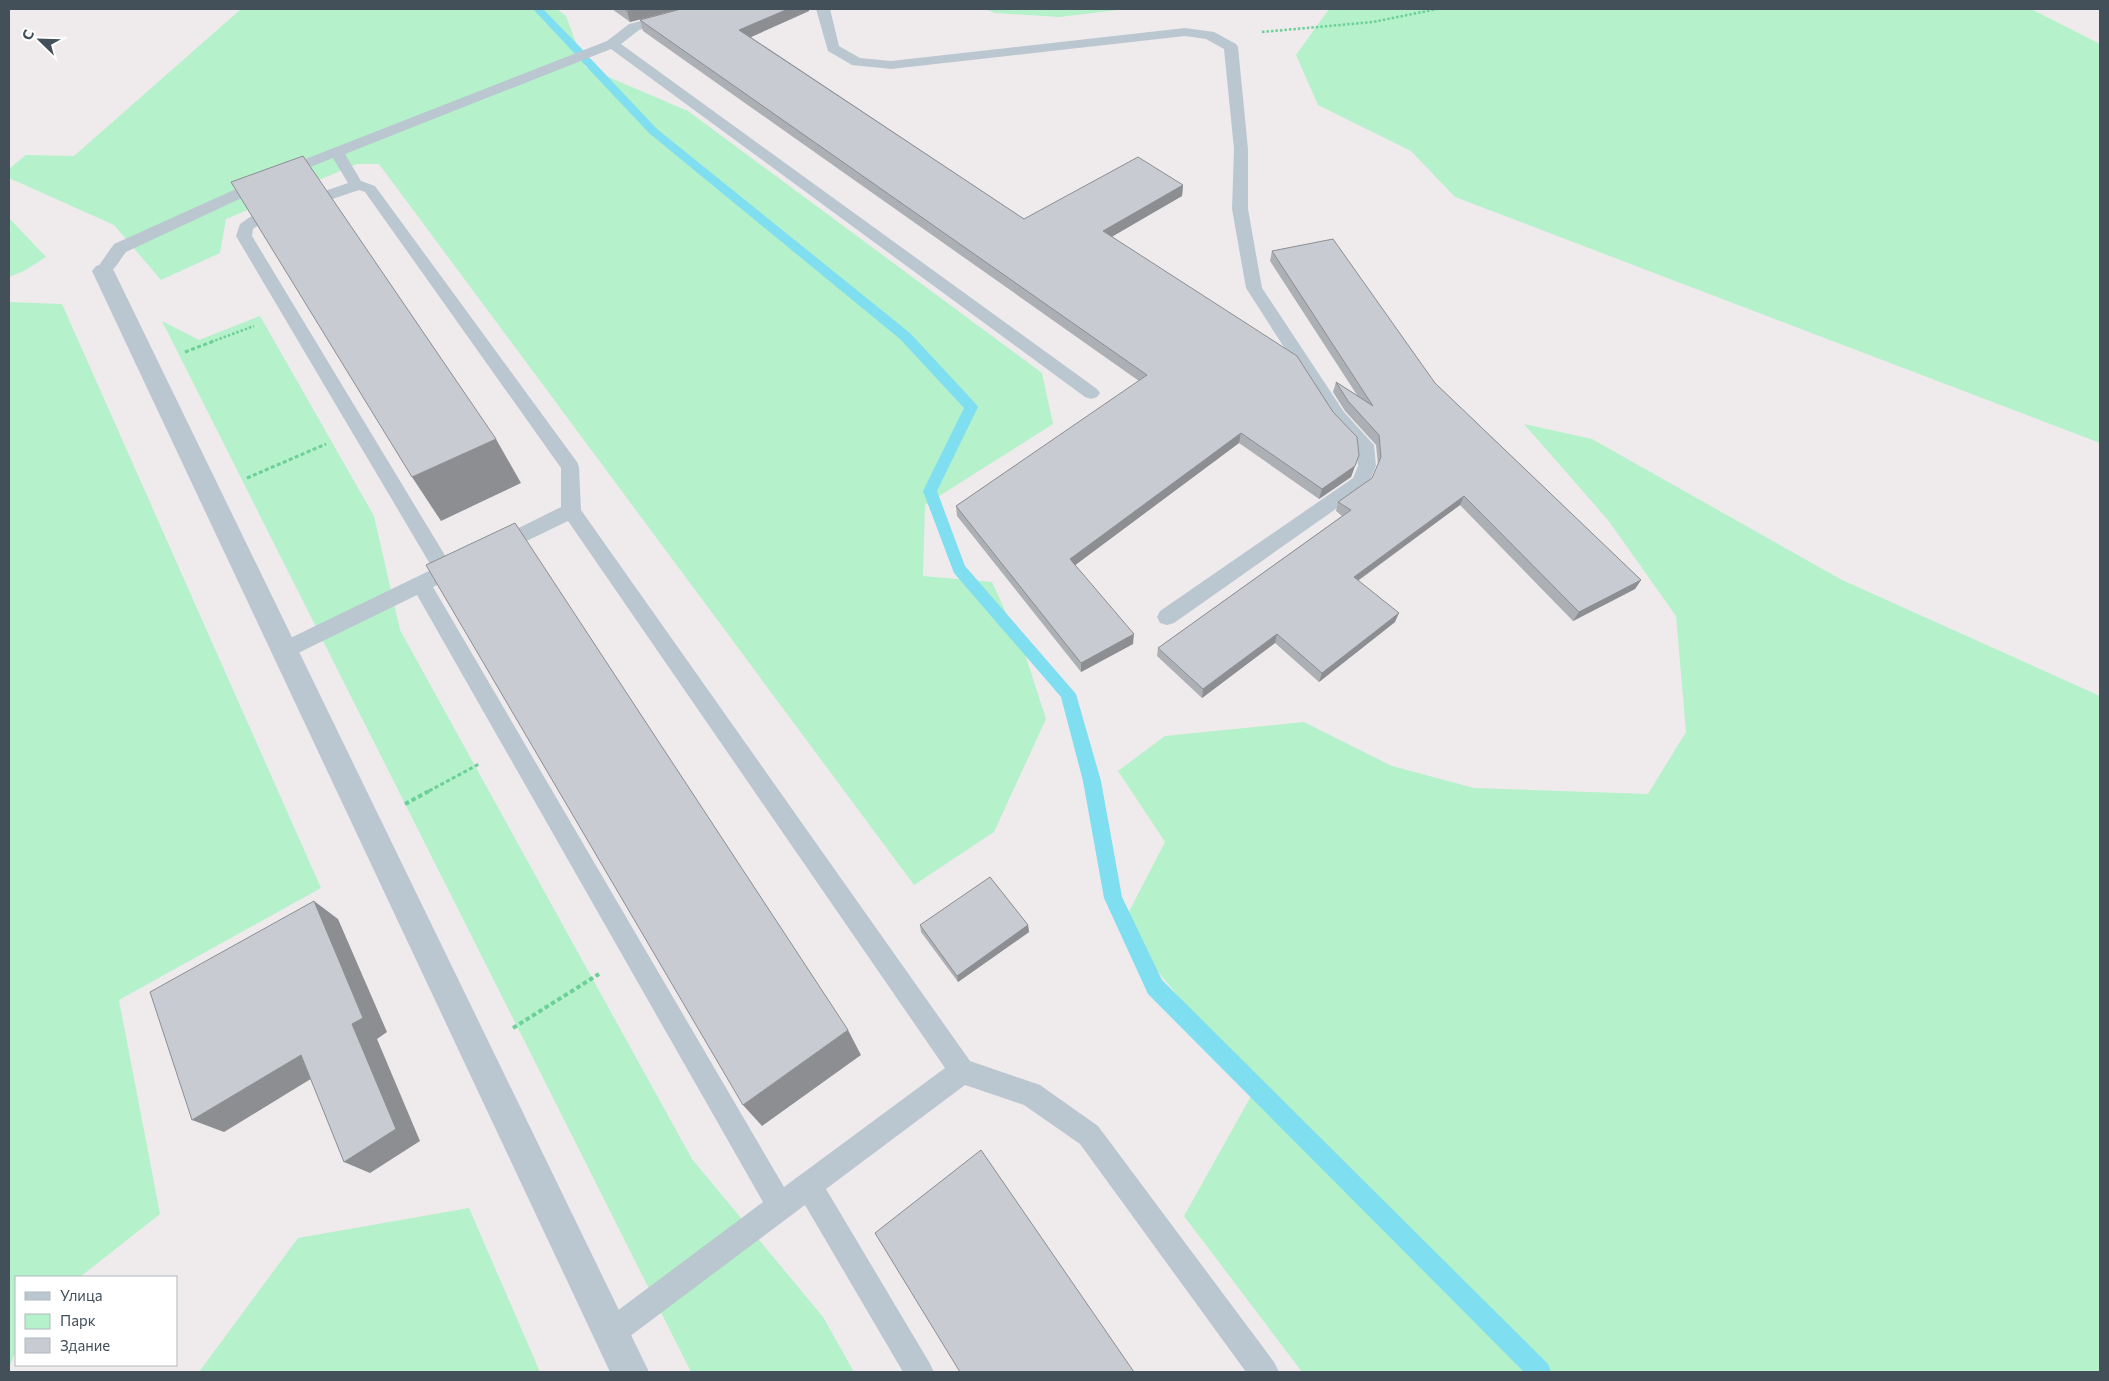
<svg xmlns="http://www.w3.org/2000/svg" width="2109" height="1381" viewBox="0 0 2109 1381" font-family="Commissioner,sans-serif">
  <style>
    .green { fill: #b5f1ca }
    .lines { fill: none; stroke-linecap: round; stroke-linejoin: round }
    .stream { fill: #80def1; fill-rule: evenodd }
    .path-far2 { stroke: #6cd09a; stroke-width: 2.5; stroke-dasharray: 2.5 2; stroke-linecap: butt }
    .path-far1 { stroke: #6cd09a; stroke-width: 3; stroke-dasharray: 4 2.5; stroke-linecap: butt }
    .path { stroke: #6cd09a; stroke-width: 4; stroke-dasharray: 4.5 3; stroke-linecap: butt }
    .lane { fill: #bbc7d0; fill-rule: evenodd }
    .street { fill: #bbc7d0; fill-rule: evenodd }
    .wall { fill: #acafb4 }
    .shaded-wall { fill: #8c8e92 }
    .building { fill: #c8cbd1; stroke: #8c8e92 }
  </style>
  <rect width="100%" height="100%" fill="#efebec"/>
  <path class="green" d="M241,9H557L566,16L585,67L688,111L1042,373L1053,424L925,505L923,576L992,582L1026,657L1046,719L994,832L914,885L379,164H357L226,219L220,253L161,280L114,225L9,178V169L26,155L74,156Z
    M985,9H1127L1059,17L995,13Z
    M1329,9H2031L2100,44V443L1455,197L1411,151L1318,105L1296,55Z
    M9,218L46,257L24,271L9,277Z
    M9,302L62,304L321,888L119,1000L160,1214L80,1277H16V1350L9,1368Z
    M260,316L374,516L400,630L692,1159L823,1317L854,1372H691L162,321L199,340Z
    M1524,424L1592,439L1842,580L2100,696V1372H1302L1184,1216L1255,1089L1121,927L1165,842L1118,771L1165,736L1304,722L1392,766L1474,788L1648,794L1686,732L1676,616L1608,520Z
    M469,1208L540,1372H199L298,1238Z"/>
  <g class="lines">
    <path class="stream" d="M533,9H543L583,50L584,52L583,54H575Z
      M586,57L590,58L657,129L910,333L976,404L978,407L937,491L965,566L1076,694L1101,781L1122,897L1162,980L1548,1364L1551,1372H1524L1148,994L1104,898L1083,781L1061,697L954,573L923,491L964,408L900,339L649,133L582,62L581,60L582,58Z"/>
    <path class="path-far2" d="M1262,32L1373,22L1437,9
      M211,342L254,326"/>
    <path class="path-far1" d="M185,352L214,341
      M247,478L326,444
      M429,791L479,764"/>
    <path class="path" d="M405,804L431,790
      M513,1028L599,974"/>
    <path class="lane" d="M687,9H708L706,12L639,30L621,44L1097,389L1100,393L1097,397L1091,399L1085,397L611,49L345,154L361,181L375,186L577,462L579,467L581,510L970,1061L1040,1085L1098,1126L1274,1362L1279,1372H1246L1080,1144L1024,1105L965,1085L826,1189L929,1362L934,1372H903L805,1205L621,1343L611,1347L601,1343L597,1333L601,1323L763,1202L417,595L292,656L285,659L278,656L275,650L278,644L433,569L236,236L240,224L250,217L348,183L333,158L295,173L126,252C118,262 112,278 97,275L95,271L114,244L285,167L607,41L629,24ZM359,190L365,192L561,468V507L490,542L487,547L490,552L497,555L504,552L568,521L945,1068L784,1187L433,587L441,583L443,579L452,577L455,572L252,236L253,229L262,223Z
      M816,9H830L839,46L860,58L891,61L1185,28L1214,32L1236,44L1238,47L1248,149V209L1262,288L1344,412L1374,445L1376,466L1367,487L1174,623L1167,625L1160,623L1157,617L1160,611L1353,478L1358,466L1356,447L1332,422L1246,288L1232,209L1234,149L1224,49L1206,39L1185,36L891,69L852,65L828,51Z"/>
    <path class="street" d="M103,264L110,266L114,271L649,1372H610L92,271L96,266Z"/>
  </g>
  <path class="wall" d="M612,9H680L630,22Z
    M681,9H809V11L751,37L1024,219L1183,185L1182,196L1112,236L1359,455L1351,477L1319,499L1239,443L1075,565L1133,644L1081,672L957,516L956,506L1139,381L643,31L640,20Z
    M1272,251L1435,383L1641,580L1635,589L1573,621L1460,505L1358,581L1395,622L1319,682L1275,643L1202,698L1157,656L1158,648L1342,516L1336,511L1338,502L1372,478L1378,465L1376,445L1345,411L1333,392L1336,382L1357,395L1270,261Z
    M920,925H1028L1029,932L958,982L921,932Z"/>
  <path class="shaded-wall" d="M634,9H680L630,22L627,11Z
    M788,9H809V11L742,41L739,30Z
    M1183,185L1182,196L1103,242V231Z
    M1241,433L1239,443L1070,569V559Z
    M496,439L521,483L441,521L412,477Z
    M1359,455L1351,477L1319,499L1322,489Z
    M1464,496L1460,505L1350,586L1354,577Z
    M1641,580L1635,589L1573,621L1579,612Z
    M1399,613L1395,622L1319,682L1322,673Z
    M1134,634L1133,644L1081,672V663Z
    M1277,634L1275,643L1202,698L1203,689Z
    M314,901L338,919L387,1032L377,1039L420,1141L370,1173L344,1162L352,1024Z
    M1028,925L1029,932L958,982L957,976Z
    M848,1030L861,1055L762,1126L743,1105Z
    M301,1055L327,1069L224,1132L192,1120Z"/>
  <path class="building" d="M624,9H634L627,11Z
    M681,9H788L739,30L1024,219L1138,157L1183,185L1103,231L1297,356L1333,412L1357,437L1359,455L1355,466L1322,489L1241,433L1070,559L1134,634L1081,663L956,506L1147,375L640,20Z
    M303,156L496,439L412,477L231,182Z
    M1333,239L1435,383L1641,580L1579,612L1464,496L1354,577L1399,613L1322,673L1277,634L1203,689L1158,648L1351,510L1338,502L1372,478L1381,457L1379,435L1348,401L1336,382L1373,406L1272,251Z
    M515,523L848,1030L743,1105L426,565Z
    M990,877L1028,925L957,976L920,925Z
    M314,901L363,1018L352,1024L396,1129L344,1162L301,1055L192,1120L150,992Z
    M981,1150L1134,1372H960L875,1233Z"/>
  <rect width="2109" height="1381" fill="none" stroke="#43505a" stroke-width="20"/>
  <rect x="15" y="1276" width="162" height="90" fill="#ffffff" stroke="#b4b9bd"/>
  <rect x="25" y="1292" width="25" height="8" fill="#bbc7d0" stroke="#b4b9bd"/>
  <text x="60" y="1301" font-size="15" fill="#43505a">Улица</text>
  <rect x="25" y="1314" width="25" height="15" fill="#b5f1ca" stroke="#b4b9bd"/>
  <text x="60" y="1326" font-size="15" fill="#43505a">Парк</text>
  <rect x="25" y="1338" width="25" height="15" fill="#c8cbd1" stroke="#b4b9bd"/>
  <text x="60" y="1351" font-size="15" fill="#43505a">Здание</text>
  <g transform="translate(40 40) rotate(293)" stroke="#ffffff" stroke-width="4" paint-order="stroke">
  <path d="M0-4L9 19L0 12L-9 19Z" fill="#43505a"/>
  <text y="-8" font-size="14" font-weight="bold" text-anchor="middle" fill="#43505a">С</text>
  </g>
</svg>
